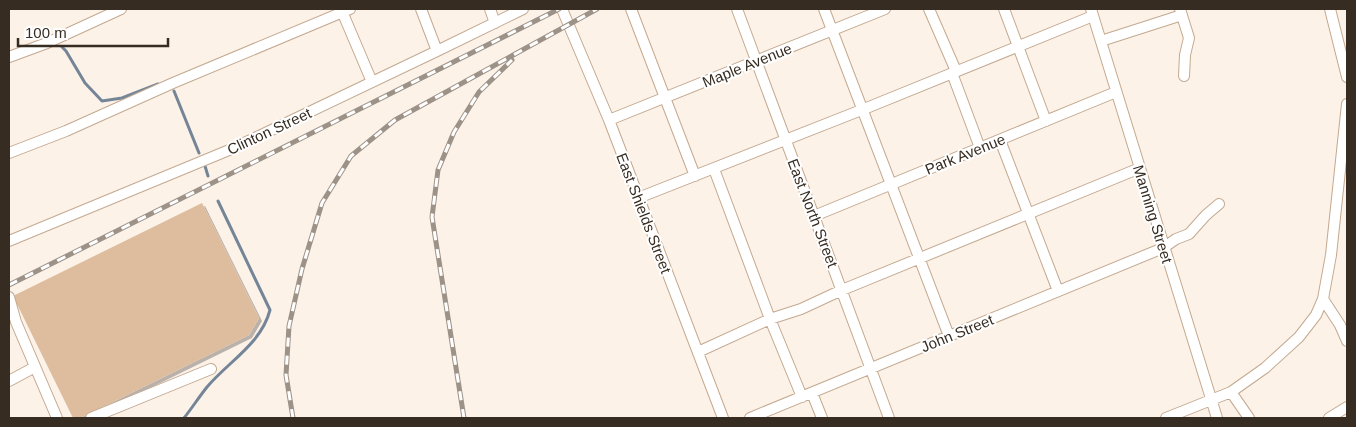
<svg xmlns="http://www.w3.org/2000/svg" width="1356" height="427" viewBox="0 0 1356 427" font-family="Helvetica,sans-serif">
  <style>
    .lines { fill: none; stroke-linecap: round; stroke-linejoin: round }
    .stream { stroke: #748598; stroke-width: 3 }
    .building { fill: #ddbd9d; filter: url(#shadow) }
    .minor-casing { stroke: #c3a990; stroke-width: 12 }
    .minor { stroke: #fff; stroke-width: 10 }
    .rail-casing { stroke: #9d9288; stroke-width: 5 }
    .rail { stroke: #fff; stroke-width: 3; stroke-dasharray: 9; stroke-linecap: butt }
    .labels { text-anchor: middle; dominant-baseline: central; stroke-width: 4; stroke-linejoin: round; paint-order: stroke }
    .street-label { font-size: 15px; fill: #362c21; stroke: #fff }
  </style>
  <defs>
    <filter id="shadow"><feDropShadow dx="3" dy="3" stdDeviation="0" flood-color="#0004"/></filter>
  </defs>
  <rect width="100%" height="100%" fill="#fdf2e8"/>
  <g class="lines">
    <path class="stream" d="M62,47L66,51L85,83L102,101L122,98L158,84
      M174,91L199,153
      M205,166L208,176
      M184,418C192,408 199,397 207,387C229,361 261,344 270,310L218,201"/>
  </g>
  <path class="building" d="M202,203L259,318L249,335L80,418H73L13,296Z"/>
  <g class="lines">
    <defs>
      <path id="minor" d="M341,9L372,82
        M421,9L437,51
        M490,9L495,23
        M562,9L609,120L723,418
        M631,9L695,176
        M737,9L889,418
        M824,9L949,336
        M929,9L956,71
        M1004,9L1046,121
        M1091,9L1217,418
        M1180,9L1189,38L1185,55L1184,76
        M1330,9L1347,77
        M1101,41L1182,15
        M9,57L47,43L121,9
        M952,73L980,148
        M609,120L885,9
        M1000,140L1058,291
        M9,153L66,131L173,83L350,9
        M714,169L770,319L802,397
        M638,198L864,109L1093,16
        M814,216L1116,92
        M9,241L234,148L437,51L523,9
        M9,297L16,322L57,418
        M1323,299L1340,325L1347,341
        M698,352L770,319L801,309L842,290L1140,168
        M9,381L35,367
        M1231,392L1249,418
        M812,393L822,418
        M91,418L211,369
        M750,418L1163,248L1176,239L1189,234L1206,215L1219,204
        M1166,418L1231,392L1265,368L1299,337L1316,315L1323,299L1331,255L1347,104
        M1329,418L1347,407"/>
    </defs>
    <use href="#minor" class="minor-casing"/>
    <use href="#minor" class="minor"/>
    <defs>
      <path id="rail" d="M9,285L559,9
        M293,418L286,375L289,326L302,269L322,203L351,156L395,120L597,9
        M464,418L432,217L438,170L454,132L479,92L512,60"/>
    </defs>
    <use href="#rail" class="rail-casing"/>
    <use href="#rail" class="rail"/>
  </g>
  <g class="labels">
    <g class="street-label">
      <text transform="translate(747 65) rotate(-22)">Maple Avenue</text>
      <text transform="translate(269 131) rotate(-25)">Clinton Street</text>
      <text transform="translate(965 154) rotate(-22)">Park Avenue</text>
      <text transform="translate(644 213) rotate(69)">East Shields Street</text>
      <text transform="translate(813 213) rotate(69)">East North Street</text>
      <text transform="translate(1153 214) rotate(73)">Manning Street</text>
      <text transform="translate(957 333) rotate(-22)">John Street</text>
    </g>
  </g>
  <rect width="1356" height="427" fill="none" stroke="#362c21" stroke-width="20"/>
  <path d="M18 38v8h150v-8" fill="none" stroke="#362c21" stroke-width="2.5"/>
  <text x="25" y="38" font-size="15" fill="#362c21" stroke="#ffffff" stroke-width="4" paint-order="stroke">100 m</text>
</svg>
